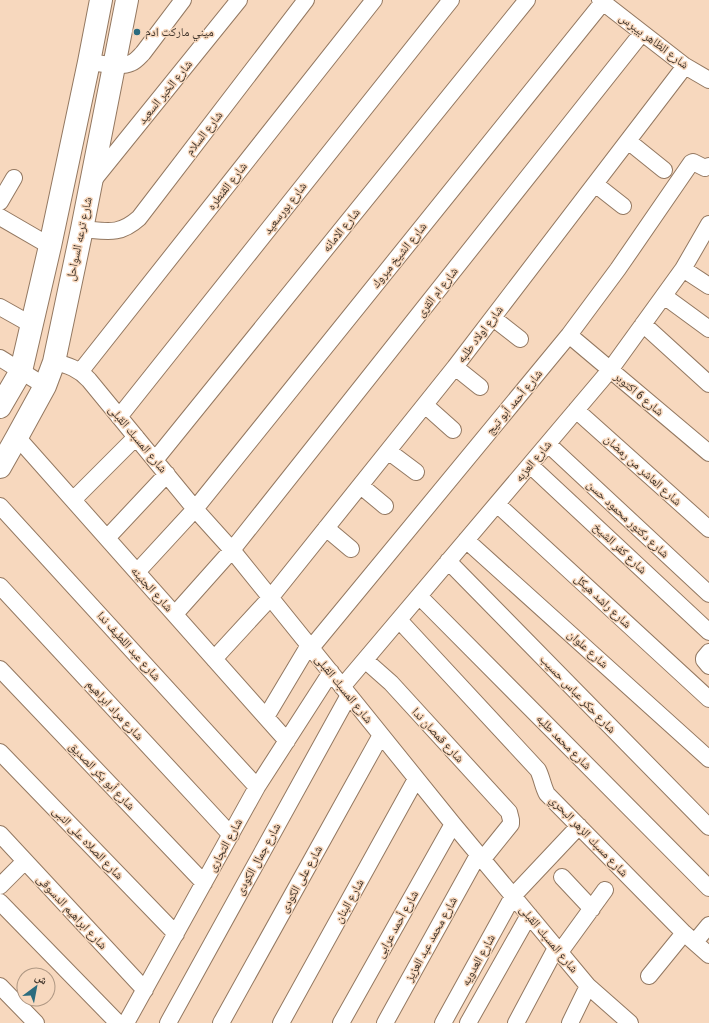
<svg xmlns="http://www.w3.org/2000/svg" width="709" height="1023" viewBox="0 0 709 1023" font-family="'Roboto Condensed','Noto Naskh Arabic',sans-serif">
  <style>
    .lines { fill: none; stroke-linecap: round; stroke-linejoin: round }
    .minor-casing { stroke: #937861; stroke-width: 18 }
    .secondary-casing { stroke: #937861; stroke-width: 24 }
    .minor { stroke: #fff; stroke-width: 16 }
    .secondary { stroke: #fff; stroke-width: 22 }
    .poi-dot { fill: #2b6c7f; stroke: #f7d8be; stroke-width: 1.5 }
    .labels { text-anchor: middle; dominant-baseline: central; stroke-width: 3; stroke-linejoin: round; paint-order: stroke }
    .poi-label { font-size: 12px; fill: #41352b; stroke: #f7d8be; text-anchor: start }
    .street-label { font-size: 12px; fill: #41352b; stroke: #f7d8be }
  </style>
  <rect width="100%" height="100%" fill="#f7d8be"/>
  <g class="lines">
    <defs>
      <path id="minor" d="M600,0L685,66L709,80
        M89,62C101,63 120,68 131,63C136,61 139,57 143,53L183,0
        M628,141L664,170
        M92,182L239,0
        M595,184L623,206
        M0,202L14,178
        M0,217L50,246
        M82,229C106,231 119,236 139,218L306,0
        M683,269L709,286
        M664,296L709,329
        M0,307L32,325
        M493,318L520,339
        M643,324L709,384
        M569,335L709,453
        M0,358L45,386
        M54,362C68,365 79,369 89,380L195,509L232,550L453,824L588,986L630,1023
        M455,367L480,387
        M80,372L374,0
        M425,405L453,430
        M576,410L709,529
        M119,417L451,0
        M17,437L287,741
        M548,444L709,594
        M388,451L416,472
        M155,460L527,0
        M530,465L709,632
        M361,486L385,506
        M73,500L136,437
        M497,504L709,699
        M0,506L257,787
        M326,528L351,549
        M107,538L167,474
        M466,540L709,759
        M448,561L709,827
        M137,572L195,509L603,2
        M0,586L231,835
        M419,596L709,888
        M175,614L232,550L642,33
        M399,620L538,770C542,778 543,787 547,794L684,933L709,955
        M311,648L569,335L618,269L691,163L693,162L705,168L709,166
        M709,652L704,658V660L709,666
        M214,659L271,597L455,367L685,66
        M365,660L391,683L509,812L511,820V824L482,860
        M0,669L204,883
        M342,687L610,370L683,269L709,224
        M266,717L309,645
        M0,752L176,934
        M0,834L145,990
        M562,877L592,909
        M0,886L25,861
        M0,902L118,1023
        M695,942L709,925
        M560,952L605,890
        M649,976L684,933
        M0,986L36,1023
        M126,1023L257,787L331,672
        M168,1023L349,695
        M221,1023L381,735
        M281,1023L416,779
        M341,1023L453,824
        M385,1023L478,855
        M443,1023L513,896L579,826
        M468,1023L529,915
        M516,1023L556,948
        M570,1023L588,986"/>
      <path id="secondary" d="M0,407L21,371L50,246L89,62L101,0
        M0,467L17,437L45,386L54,362L82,229L127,0"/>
    </defs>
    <use href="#minor" class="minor-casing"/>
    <use href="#secondary" class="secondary-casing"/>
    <use href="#minor" class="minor"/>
    <use href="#secondary" class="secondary"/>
  </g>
  <circle class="poi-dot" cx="137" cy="32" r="4"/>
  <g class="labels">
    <g class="poi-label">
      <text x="145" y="32">ميني ماركت ادم</text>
    </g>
    <g class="street-label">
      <text transform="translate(654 41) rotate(37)">شارع الظاهر بيبرس</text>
      <text transform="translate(165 92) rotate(-51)">شارع الخبر السعيد</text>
      <text transform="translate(204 133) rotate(-52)">شارع السلام</text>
      <text transform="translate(227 186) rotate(-52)">شارع القنطره</text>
      <text transform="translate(285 208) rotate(-52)">شارع بورسعيد</text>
      <text transform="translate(341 230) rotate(-51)">شارع الامانه</text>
      <text transform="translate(79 239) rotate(-78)">شارع ترعه السواحل</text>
      <text transform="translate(399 255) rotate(-51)">شارع الشيخ مبروك</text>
      <text transform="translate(437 292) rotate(-52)">شارع ام القرى</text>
      <text transform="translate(480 334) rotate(-53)">شارع اولاد طلبه</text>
      <text transform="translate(639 394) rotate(40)">شارع 6 اكتوبر</text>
      <text transform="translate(514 402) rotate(-50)">شارع أحمد أبو تيج</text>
      <text transform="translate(138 439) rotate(50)">شارع المسبك القبلى</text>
      <text transform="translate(533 461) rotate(-50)">شارع العزبه</text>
      <text transform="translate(643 470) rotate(42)">شارع العاشر من رمضان</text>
      <text transform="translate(628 519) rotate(43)">شارع دكتور محمود حسن</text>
      <text transform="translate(620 548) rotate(43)">شارع كفر الشيخ</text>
      <text transform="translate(152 589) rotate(48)">شارع الجنينه</text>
      <text transform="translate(603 601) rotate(43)">شارع راشد هيكل</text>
      <text transform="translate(129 646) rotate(48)">شارع عبد اللطيف ندا</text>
      <text transform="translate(588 649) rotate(42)">شارع علوان</text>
      <text transform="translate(344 689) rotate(51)">شارع المسبك القبلى</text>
      <text transform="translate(578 694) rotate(46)">شارع حكر عباس حسيب</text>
      <text transform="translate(115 710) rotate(47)">شارع مراد ابراهيم</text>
      <text transform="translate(438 735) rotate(47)">شارع قمصان ندا</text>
      <text transform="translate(564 742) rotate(45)">شارع محمد طلبه</text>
      <text transform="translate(102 776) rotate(46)">شارع أبو بكر الصديق</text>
      <text transform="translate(589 836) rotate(46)">شارع مسبك الزهر البحري</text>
      <text transform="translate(88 843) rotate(46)">شارع الصلاه على النبى</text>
      <text transform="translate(225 845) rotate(-61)">شارع التجارى</text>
      <text transform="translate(258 859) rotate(-61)">شارع جمال الكودى</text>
      <text transform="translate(301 879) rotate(-61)">شارع على الكودى</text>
      <text transform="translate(349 901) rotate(-61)">شارع البنان</text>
      <text transform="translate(72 912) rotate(47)">شارع ابراهيم الدسوقى</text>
      <text transform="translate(397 924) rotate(-61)">شارع أحمد عرابى</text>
      <text transform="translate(431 939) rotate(-61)">شارع محمد عبد العزيز</text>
      <text transform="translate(549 939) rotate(50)">شارع المسبك القبلى</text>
      <text transform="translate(478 960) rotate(-61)">شارع العدويه</text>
    </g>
  </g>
  <g transform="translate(36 987) rotate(32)"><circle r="19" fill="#f7d8be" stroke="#ae9783"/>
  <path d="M0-3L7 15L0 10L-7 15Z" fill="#2b6c7f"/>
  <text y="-6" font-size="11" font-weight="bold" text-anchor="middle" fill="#41352b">ش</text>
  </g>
</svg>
